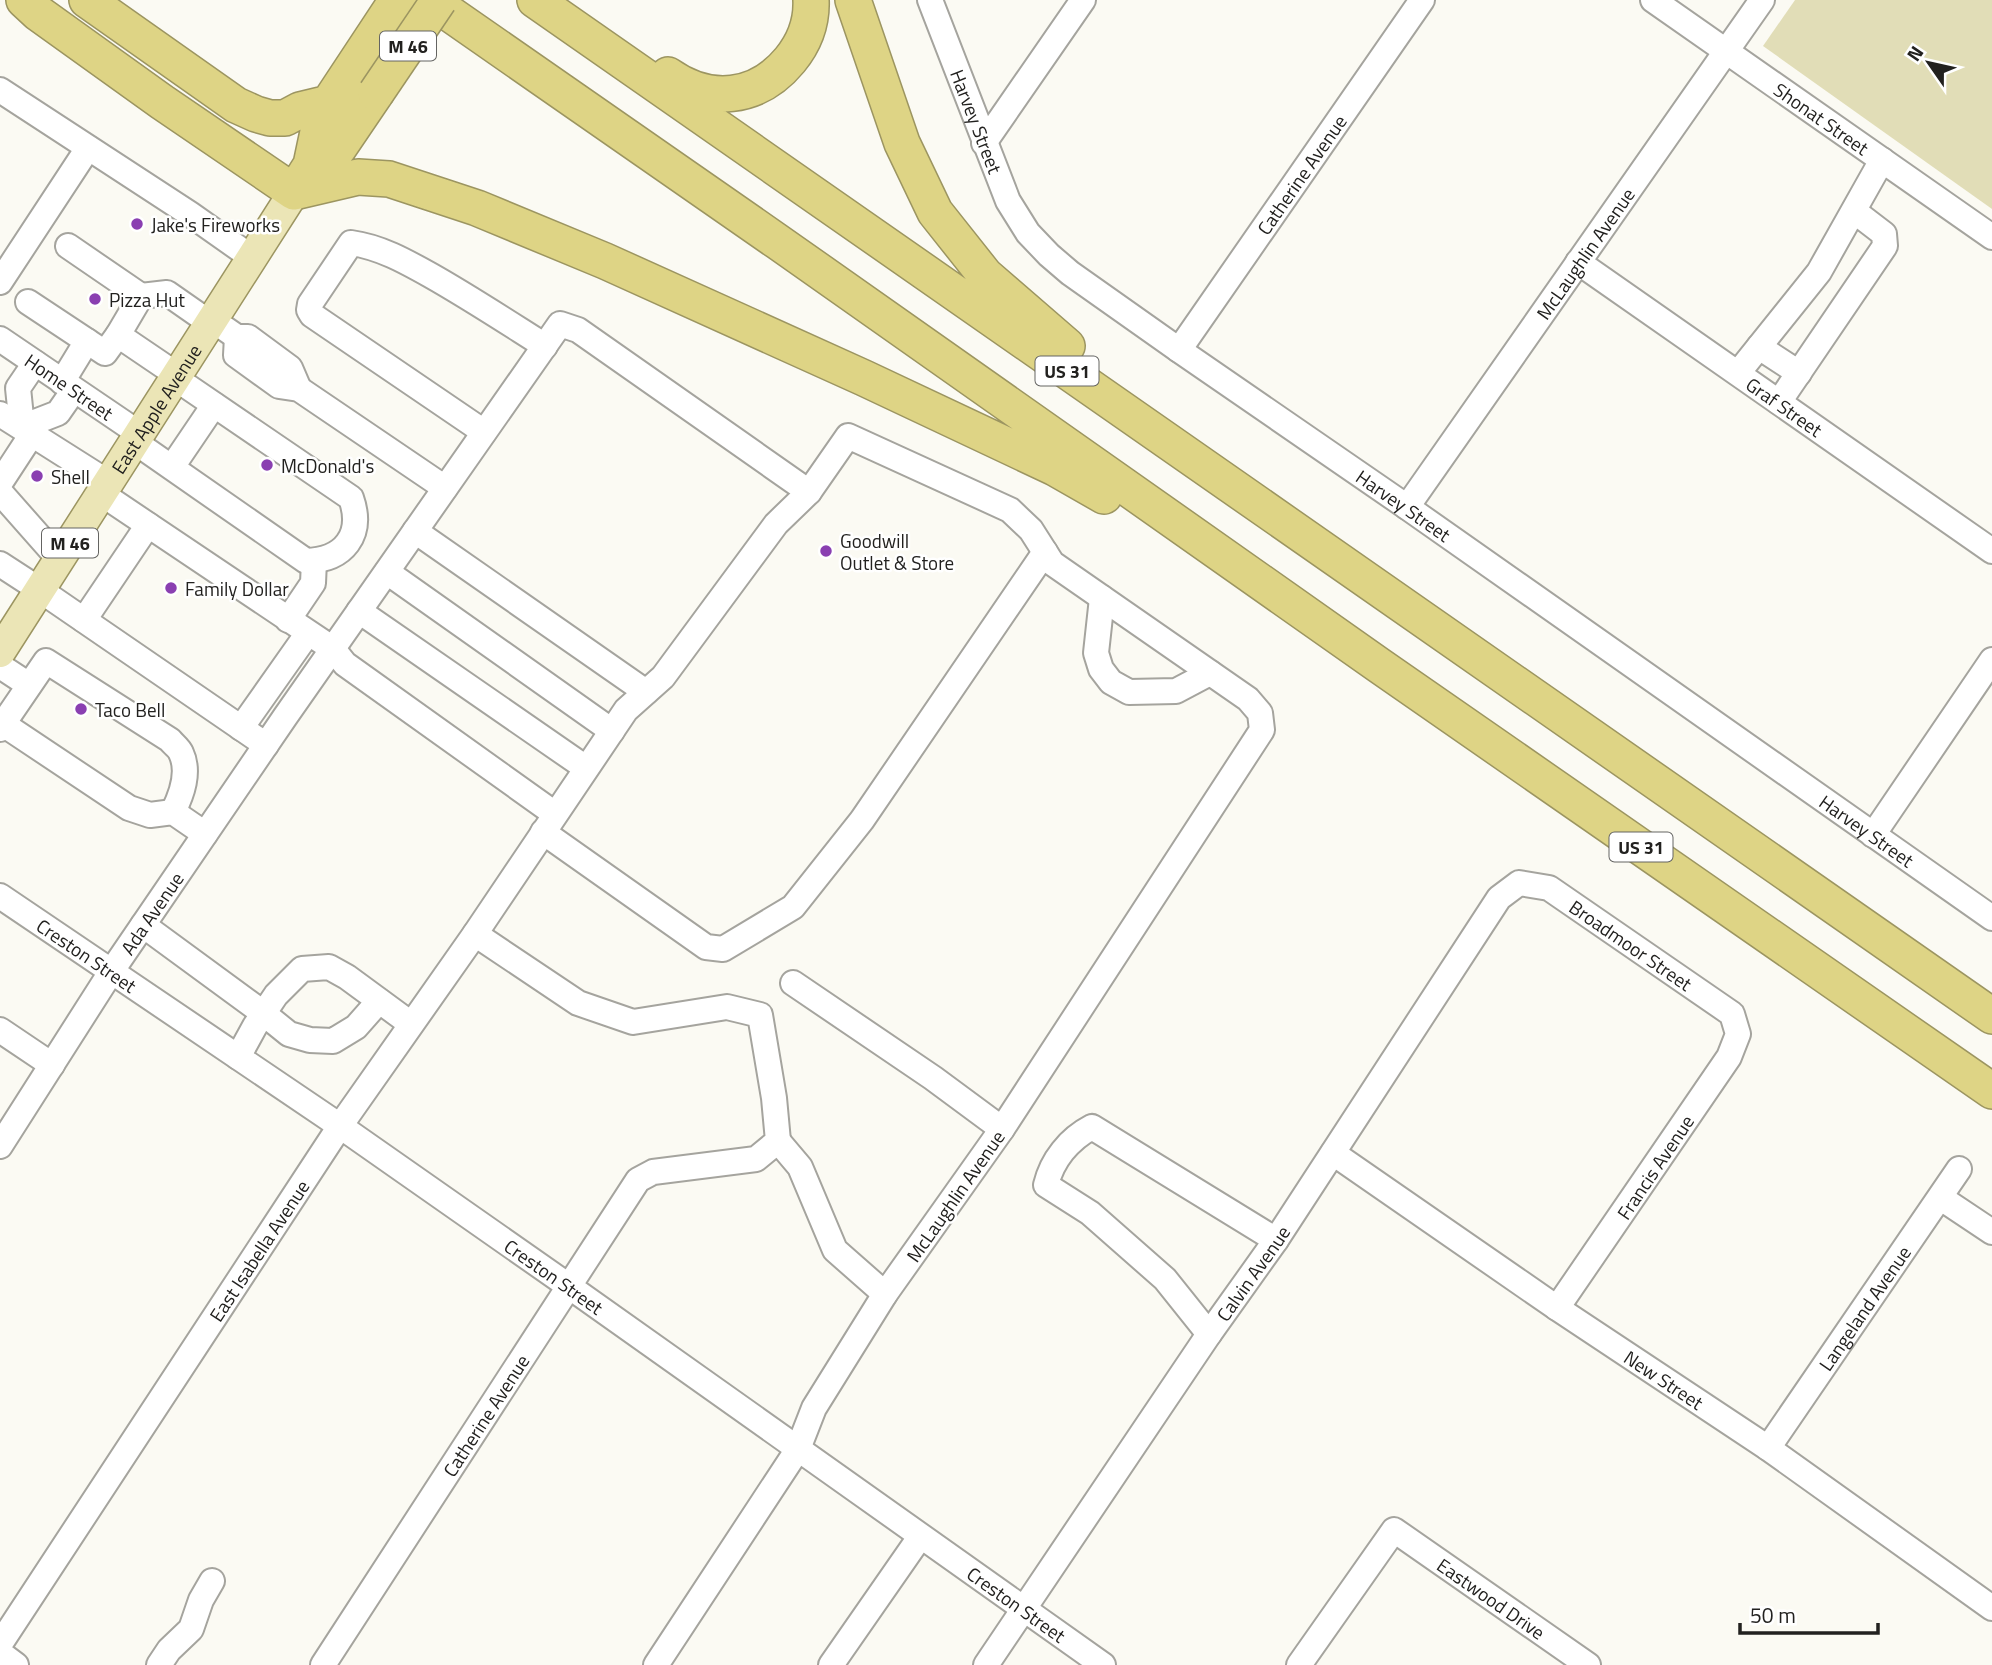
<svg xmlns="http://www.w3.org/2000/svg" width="1992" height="1665" viewBox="0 0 1992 1665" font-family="'Titillium Web',sans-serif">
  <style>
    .green { fill: #e1ddb7 }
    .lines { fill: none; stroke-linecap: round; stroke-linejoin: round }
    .minor-casing { stroke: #a5a49e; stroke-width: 28 }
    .major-casing { stroke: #9c9561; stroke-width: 33 }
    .highway-casing { stroke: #9c9561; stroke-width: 38 }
    .minor { stroke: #fff; stroke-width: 24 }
    .major { stroke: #ebe5b6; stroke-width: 30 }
    .highway { stroke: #ded485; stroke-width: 35 }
    .highway-bridge-casing { stroke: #9c9561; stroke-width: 38; stroke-linecap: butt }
    .highway-bridge { stroke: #ded485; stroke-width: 35 }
    .poi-dot { fill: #8a3fb1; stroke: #fff; stroke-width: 2.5 }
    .labels { text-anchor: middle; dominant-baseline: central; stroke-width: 5; stroke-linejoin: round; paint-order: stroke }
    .shield { fill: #fff; stroke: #646462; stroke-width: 2 }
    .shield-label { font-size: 18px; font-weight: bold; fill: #22211f }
    .street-label { font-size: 19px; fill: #22211f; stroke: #fff }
    .poi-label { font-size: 19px; fill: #22211f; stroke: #fff; text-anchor: start }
  </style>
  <rect width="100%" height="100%" fill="#fbfaf3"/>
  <path class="green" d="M1795,0H1992V209L1763,46Z"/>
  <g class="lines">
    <defs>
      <g id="minor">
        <path id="s1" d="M930,0L1008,201L1028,233L1049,255L1070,273L1179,350L1407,507L1992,918"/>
        <path id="s2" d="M1653,0L1992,237"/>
        <path d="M0,90L190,214L251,257"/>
        <path d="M984,143L1083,0"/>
        <path d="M68,246L141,296L118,335L177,375"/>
        <path id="s3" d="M1578,262L1992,551"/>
        <path d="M0,282L88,148"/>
        <path d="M141,296L167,293L210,323"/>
        <path d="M28,302L105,353L118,335"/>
        <path d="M224,328L237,337H248L290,368L299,389"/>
        <path d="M237,337L236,355L279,386L299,389L445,488"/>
        <path id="s4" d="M0,339L140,434"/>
        <path d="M1759,347L1799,373"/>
        <path id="s5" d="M1179,350L1422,0"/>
        <path d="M35,363L18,388L22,427L58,413L74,390"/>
        <path d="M1738,373L1819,272L1882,160"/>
        <path d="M62,382L87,341"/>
        <path d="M1779,402L1885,246L1884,234L1854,211"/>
        <path d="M0,414L109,483"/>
        <path d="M484,432L312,315L309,310L310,304L351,243C380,247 405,261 430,275C469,297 507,322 545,346"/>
        <path d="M135,442L306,561C344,560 364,535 351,498L175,378"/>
        <path d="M172,467L214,405"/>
        <path d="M0,483L32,434"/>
        <path d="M0,492L60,560"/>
        <path d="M102,494L333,649L345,664L555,814"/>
        <path id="s6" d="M1407,507L1762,0"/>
        <path d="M415,531L646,692"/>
        <path d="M0,564L40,590L266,745"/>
        <path d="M387,572L612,731"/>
        <path d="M1102,598L1096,653L1101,669L1111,682L1129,692L1176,691L1210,673"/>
        <path d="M359,611L586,768"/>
        <path d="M84,620L148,525"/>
        <path d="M288,620L313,583L314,561"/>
        <path d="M0,666L29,685"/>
        <path d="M3,724L46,661L170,740C173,744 179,748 181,753C190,772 182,794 173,812"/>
        <path d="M241,728L308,633"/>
        <path d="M0,729L3,724L129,808L150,815L173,812L205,834"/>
        <path d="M543,832L706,947L723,949L793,907L862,820L1045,552"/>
        <path d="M1873,835L1992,660"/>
        <path id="s7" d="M0,896L340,1126L570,1287L1103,1665"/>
        <path d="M143,925L263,1013L289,1034L310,1040L333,1041L356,1027L379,1001"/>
        <path d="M793,983L933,1078L1002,1129"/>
        <path d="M0,1030L52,1065"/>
        <path d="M238,1057L255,1026L276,995L302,969L329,967L347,977L411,1024"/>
        <path d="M778,1141L800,1167L835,1250L885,1294"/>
        <path id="s8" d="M0,1146L111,972L285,717L560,324L578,330L809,492"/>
        <path id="s9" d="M1333,1153L1557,1308L1768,1448L1992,1608"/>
        <path d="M1941,1198L1992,1232"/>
        <path d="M1209,1334L1165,1279L1090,1213L1046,1185C1052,1160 1069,1139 1092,1127L1276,1240"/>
        <path id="s10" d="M1768,1448L1959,1169"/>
        <path id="s11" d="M0,1644L340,1126L475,934L626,710L663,677L776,524L809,492L848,436L1010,510L1031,530L1052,563L1248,699L1260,713L1262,730L1002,1129L885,1294L814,1408L798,1449L656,1665"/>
        <path d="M0,1653L16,1665"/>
        <path d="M159,1665L169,1650L191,1629L201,1600L212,1581"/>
        <path id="s12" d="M323,1665L638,1180L653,1172L756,1159L778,1141L774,1098L760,1015L727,1007L633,1022L578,1003L475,934"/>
        <path d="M831,1665L920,1537"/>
        <path id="s13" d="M986,1665L1209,1334L1276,1240L1499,898L1519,883L1549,888L1732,1014L1738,1034L1729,1057L1557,1308"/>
        <path id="s14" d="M1299,1665L1394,1530L1588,1665"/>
      </g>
      <g id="major">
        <path id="s15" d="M0,652L294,192"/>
      </g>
      <path id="highway" d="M24,0L38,13L162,102L294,192L358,177L389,179L477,208L605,261L864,378L1055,468L1104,496
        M87,0L236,105L256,114L270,118H285L300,110L329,103
        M430,0L778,242L1380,666L1992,1091
        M535,0L1992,1016
        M853,0L902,143L935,212L985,275L1067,346
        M668,75C709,104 757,100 790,60C804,43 812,23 811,0
        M311,165L338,149L376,93
        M294,192L311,165L319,127L329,103L397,0"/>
    </defs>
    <use href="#minor" class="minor-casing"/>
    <use href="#major" class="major-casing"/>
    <use href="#highway" class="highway-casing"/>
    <use href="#minor" class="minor"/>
    <use href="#major" class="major"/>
    <use href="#highway" class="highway"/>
    <defs>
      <path id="highway-bridge" d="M376,93L439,0"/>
    </defs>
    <use href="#highway-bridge" class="highway-bridge-casing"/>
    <use href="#highway-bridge" class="highway-bridge"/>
  </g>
  <g class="poi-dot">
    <circle cx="137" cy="224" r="7"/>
    <circle cx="95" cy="299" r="7"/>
    <circle cx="267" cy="465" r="7"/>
    <circle cx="37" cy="476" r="7"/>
    <circle cx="826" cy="551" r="7"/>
    <circle cx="171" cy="588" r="7"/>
    <circle cx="81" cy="709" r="7"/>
  </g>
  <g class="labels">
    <g class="shield">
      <rect x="380" y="31.5" width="56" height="29" rx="5"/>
      <rect x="1035.5" y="356.5" width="63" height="29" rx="5"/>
      <rect x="42" y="528.5" width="56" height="29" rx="5"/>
      <rect x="1609.5" y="832.5" width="63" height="29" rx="5"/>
    </g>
    <g class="shield-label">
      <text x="408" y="46">M 46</text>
      <text x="1067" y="371">US 31</text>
      <text x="70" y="543">M 46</text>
      <text x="1641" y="847">US 31</text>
    </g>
    <g class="street-label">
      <text stroke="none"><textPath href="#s2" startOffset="206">Shonat Street</textPath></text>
      <text stroke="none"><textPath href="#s1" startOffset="130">Harvey Street</textPath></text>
      <text stroke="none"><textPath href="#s5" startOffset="214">Catherine Avenue</textPath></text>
      <text stroke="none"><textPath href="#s6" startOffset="310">McLaughlin Avenue</textPath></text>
      <text stroke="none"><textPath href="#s4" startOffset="84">Home Street</textPath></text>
      <text stroke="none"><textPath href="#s3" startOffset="252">Graf Street</textPath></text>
      <text stroke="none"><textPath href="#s15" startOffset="289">East Apple Avenue</textPath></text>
      <text stroke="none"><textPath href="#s1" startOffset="718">Harvey Street</textPath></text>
      <text stroke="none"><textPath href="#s1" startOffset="1284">Harvey Street</textPath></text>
      <text stroke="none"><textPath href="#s8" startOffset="278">Ada Avenue</textPath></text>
      <text stroke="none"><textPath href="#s13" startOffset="1078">Broadmoor Street</textPath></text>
      <text stroke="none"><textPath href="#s7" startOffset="105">Creston Street</textPath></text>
      <text transform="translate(1655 1167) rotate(-56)">Francis Avenue</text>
      <text transform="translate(955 1196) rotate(-55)">McLaughlin Avenue</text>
      <text stroke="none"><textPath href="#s11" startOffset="471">East Isabella Avenue</textPath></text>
      <text stroke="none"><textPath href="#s13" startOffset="474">Calvin Avenue</textPath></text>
      <text stroke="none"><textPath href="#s7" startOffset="672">Creston Street</textPath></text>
      <text stroke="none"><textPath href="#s10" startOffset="170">Langeland Avenue</textPath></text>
      <text stroke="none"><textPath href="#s9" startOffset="401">New Street</textPath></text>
      <text stroke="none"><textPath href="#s12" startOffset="298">Catherine Avenue</textPath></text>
      <text stroke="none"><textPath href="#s14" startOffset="284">Eastwood Drive</textPath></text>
      <text stroke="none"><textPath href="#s7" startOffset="1239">Creston Street</textPath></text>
    </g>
    <g class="poi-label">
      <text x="151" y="224">Jake's Fireworks</text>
      <text x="109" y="299">Pizza Hut</text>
      <text x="281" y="465">McDonald's</text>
      <text x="51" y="476">Shell</text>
      <text x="840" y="540">Goodwill<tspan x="840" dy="22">Outlet &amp; Store</tspan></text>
      <text x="185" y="588">Family Dollar</text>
      <text x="95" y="709">Taco Bell</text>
    </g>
  </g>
  <g transform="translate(1929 63) rotate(304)" stroke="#ffffff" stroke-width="5" paint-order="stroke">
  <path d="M0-5L12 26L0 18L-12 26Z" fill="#22211f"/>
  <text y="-10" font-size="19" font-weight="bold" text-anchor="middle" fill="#22211f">N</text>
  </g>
  <path d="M1740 1623v10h138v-10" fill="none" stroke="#22211f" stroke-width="3.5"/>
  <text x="1750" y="1623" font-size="21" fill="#22211f" stroke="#ffffff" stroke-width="5" paint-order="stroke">50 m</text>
</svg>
